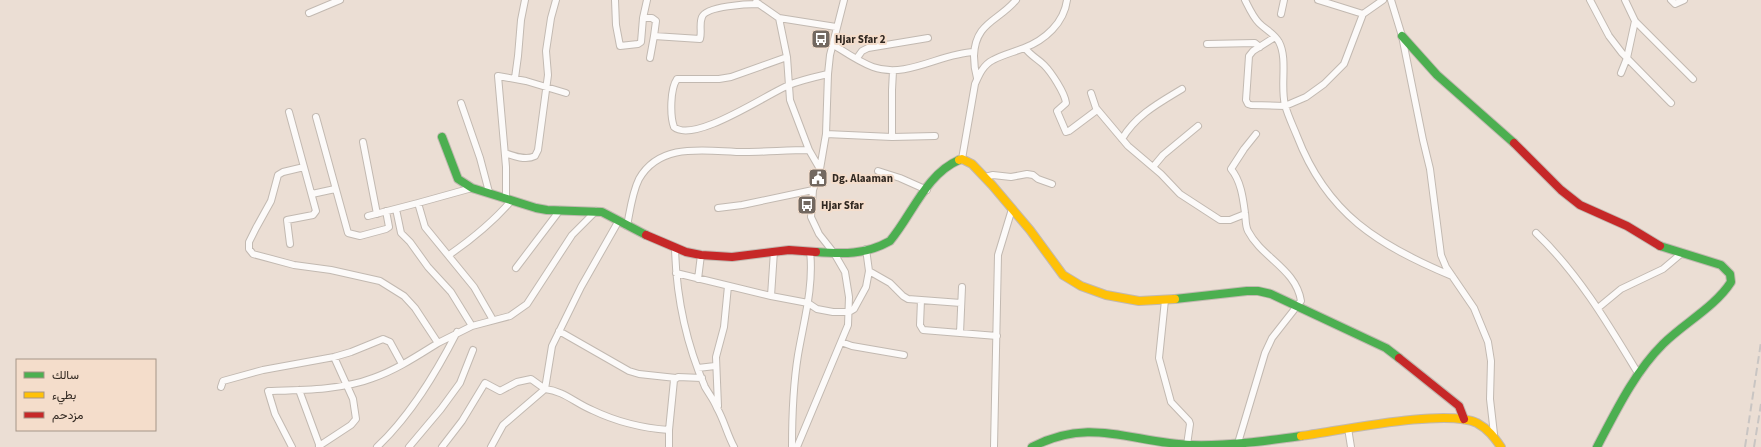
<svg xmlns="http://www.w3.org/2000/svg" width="1761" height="447" viewBox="0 0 1761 447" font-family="'Source Sans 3',Vazirmatn,sans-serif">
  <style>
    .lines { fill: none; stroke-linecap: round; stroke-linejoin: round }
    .street-casing { stroke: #c2b9b1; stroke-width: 8 }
    .fast-casing { stroke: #c2b9b1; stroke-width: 10 }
    .slow-casing { stroke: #c2b9b1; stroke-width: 10 }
    .jam-casing { stroke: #c2b9b1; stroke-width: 10 }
    .street { stroke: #fcfaf9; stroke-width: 6 }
    .fast { stroke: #4caf50; stroke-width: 8 }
    .slow { stroke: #ffc107; stroke-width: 8 }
    .jam { stroke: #c62828; stroke-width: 8 }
    .rail { stroke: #c9c5c3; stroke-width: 2; stroke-dasharray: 8 4; stroke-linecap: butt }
    .labels { text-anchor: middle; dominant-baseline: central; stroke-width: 4; stroke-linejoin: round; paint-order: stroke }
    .poi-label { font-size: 11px; font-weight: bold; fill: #312821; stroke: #f4ddcb; text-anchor: start }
  </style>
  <rect width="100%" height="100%" fill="#ebded4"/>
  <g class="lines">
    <defs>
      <path id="street" d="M615,0L616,25L620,46L638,44L641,42L643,18H652L656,21L654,36
        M1245,0C1249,8 1253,17 1259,23C1265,29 1275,34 1279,42C1288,59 1280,86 1285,105C1288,116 1293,126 1297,136C1327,214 1378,245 1452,276
        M1318,0L1363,14
        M1391,0L1402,36L1423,140L1430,169L1441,255L1446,267L1474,308L1488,342L1491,361L1490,399L1494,434
        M1590,0L1609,36L1622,53L1671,103
        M1625,0L1635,21L1693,79
        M1671,0L1675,4L1684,0
        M756,2L779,18
        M309,13L340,0
        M1281,14L1284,0
        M643,18L647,0
        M1275,37L1253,51L1249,56L1246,100L1248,104L1251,105L1285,106L1306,97L1324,84L1344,64L1363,14L1383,0
        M832,44C845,52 859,62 873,67C907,79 941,53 974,52
        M1207,44L1255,43L1260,47
        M1025,48C1031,56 1038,59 1044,65C1051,72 1065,93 1066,103L1057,111L1066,132L1069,131L1097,110
        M787,57L731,77L719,79H677C670,89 670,116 674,127C694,144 767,94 789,85C801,80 815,77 828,74
        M650,58L654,36L700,39C702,32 699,24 702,17C706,6 748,4 759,4
        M857,58L862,51L868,48L928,38
        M1621,73L1627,58L1635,21
        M515,78L518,56L521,20L525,0
        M977,78C975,71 974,63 974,56C975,22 999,21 1016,0
        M1091,93L1096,108L1128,146L1161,174L1180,194L1220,220H1230L1245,214
        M461,103L480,158L489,192
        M289,112L316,211L313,215L287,220L290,244
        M316,117L348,233L360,236L386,229L389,227L386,211
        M826,134L892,137L935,136
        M892,137V90L893,71
        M1122,139C1136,115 1159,103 1182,89
        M363,142L377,214
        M505,153C513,156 526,161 535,156L538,150L548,75L546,51L551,18L556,0
        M962,159L975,84C979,75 983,65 993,60C1002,55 1014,52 1024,48C1045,40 1064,23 1067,0
        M304,167L283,172L278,175L271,201L256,228L249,242V249L253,254L294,265L331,270L380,281L404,296L415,308L438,343L472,326
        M1153,167L1163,155L1198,126
        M820,169L809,150L790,100L787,57L779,18L836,27
        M878,171L900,178L927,190
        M985,177L993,175L1011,177L1027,174L1033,175L1038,179L1052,184
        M312,194L335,189
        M506,199V167L498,76L526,81L566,93
        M418,203L425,227L474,287L493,320
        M718,208L742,205L813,190
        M396,209L401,233L410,242L428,267L451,292L472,326L510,316L527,304L572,235L596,211
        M368,216L418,203L472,188
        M627,226C630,211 632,193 639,179C661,140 709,152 745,152C766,152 788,150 809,150
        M1536,233C1577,272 1607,322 1636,370L1640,373
        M675,247C676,295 686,343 705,387C709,394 714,400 717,408C724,420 727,434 734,447
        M449,255C472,239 493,222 511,201
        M516,268L560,210
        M869,271L890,283L903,296L908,299L961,303
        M676,273L771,296L808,303L817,309L833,312H849L854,309L866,287L869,271L866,249
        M698,279L701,255
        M771,296L774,251
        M921,300L920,325L923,330L997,336
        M1165,300L1159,358L1171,402L1189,421L1190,424L1187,445
        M1598,308L1621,289L1663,269L1682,253
        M559,331L629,371L639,374L676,378
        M960,333L962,287
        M841,342L852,346L904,355
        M698,368L715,366
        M221,387L223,381L263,370L334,357L351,352L383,339L390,342L402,364
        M545,389L552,346L581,287L618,222
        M299,390L320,447
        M718,406L716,357L724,327L728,286
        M1348,428L1351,447
        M1238,443L1265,353L1272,338L1301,301C1296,269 1262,258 1248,231C1245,225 1246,219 1245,213C1243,198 1241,181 1231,169L1244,149L1256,134
        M319,446L351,425L356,419L353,399L334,357
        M292,447L275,414L268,391C301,390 342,390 373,378C396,370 417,356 438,343
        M377,447C411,415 436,373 457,332
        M409,447L441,409L460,383L473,350
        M442,447L462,421L485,383L500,391L517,382L531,379L545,389
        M491,447L503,425L545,389C564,391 575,403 592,410C617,422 641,428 669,430
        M669,447V430L674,380L678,377L702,378
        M792,447C792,416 793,386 798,355C804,320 814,286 810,251
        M797,447L848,325L849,297L845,272L834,253L819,234L811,217L813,190L820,169L826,134L828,74L830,55L844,0
        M994,447L998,255L1012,209"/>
      <path id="fast" d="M1402,36L1437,75L1514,143
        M442,137L458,179L472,188L536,208L547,210L602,212L646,235
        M816,252C843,254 865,255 890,241C912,215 926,174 959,160
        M1175,299L1247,291H1258L1271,294L1386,348L1399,358
        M1032,447C1091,416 1132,443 1192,445C1228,446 1265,441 1301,436
        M1597,447C1616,411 1634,373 1663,344C1684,323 1715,307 1731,282L1730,274L1721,265L1660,246"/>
      <path id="slow" d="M959,160L962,159L972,164L992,185L1030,230L1063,275L1081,286L1106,295L1139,301L1175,299
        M1301,436C1339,431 1446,408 1477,423C1488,429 1494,437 1501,447"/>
      <path id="jam" d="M1514,143L1561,190L1580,205L1627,226L1660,246
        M646,235L686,252L701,255L732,257L789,250L816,252
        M1399,358L1459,406L1464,419"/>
    </defs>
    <use href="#street" class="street-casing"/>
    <use href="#fast" class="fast-casing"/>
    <use href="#slow" class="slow-casing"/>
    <use href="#jam" class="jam-casing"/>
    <use href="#street" class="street"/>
    <use href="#fast" class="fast"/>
    <use href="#slow" class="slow"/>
    <use href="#jam" class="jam"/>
    <path class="rail" d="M1745,447L1761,342
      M1754,447L1761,404"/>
  </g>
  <defs>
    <symbol id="bus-square" viewBox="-11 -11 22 22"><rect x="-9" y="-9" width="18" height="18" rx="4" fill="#726860" stroke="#f4ddcb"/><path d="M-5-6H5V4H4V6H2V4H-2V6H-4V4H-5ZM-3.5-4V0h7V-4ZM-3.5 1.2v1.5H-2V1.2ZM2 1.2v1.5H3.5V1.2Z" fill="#fff"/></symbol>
    <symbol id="civic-square" viewBox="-11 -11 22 22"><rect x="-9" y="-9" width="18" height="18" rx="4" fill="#726860" stroke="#f4ddcb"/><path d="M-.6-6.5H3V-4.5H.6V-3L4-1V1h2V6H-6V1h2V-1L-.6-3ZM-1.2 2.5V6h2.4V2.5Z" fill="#fff"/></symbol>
  </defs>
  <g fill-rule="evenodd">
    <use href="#bus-square" x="810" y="28" width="22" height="22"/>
    <use href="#civic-square" x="807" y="167" width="22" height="22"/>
    <use href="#bus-square" x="796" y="194" width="22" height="22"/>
  </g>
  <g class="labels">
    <g class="poi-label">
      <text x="835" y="39">Hjar Sfar 2</text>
      <text x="832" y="178">Dg. Alaaman</text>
      <text x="821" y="205">Hjar Sfar</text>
    </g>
  </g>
  <rect x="16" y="359" width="140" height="72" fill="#f4ddcb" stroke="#a69587"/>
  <rect x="24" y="372" width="20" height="6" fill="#4caf50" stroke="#a69587"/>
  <text x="52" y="379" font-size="12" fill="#312821">سالك</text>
  <rect x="24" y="392" width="20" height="6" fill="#ffc107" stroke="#a69587"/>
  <text x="52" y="399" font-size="12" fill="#312821">بطيء</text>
  <rect x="24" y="412" width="20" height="6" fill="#c62828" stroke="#a69587"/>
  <text x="52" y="419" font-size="12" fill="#312821">مزدحم</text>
</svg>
